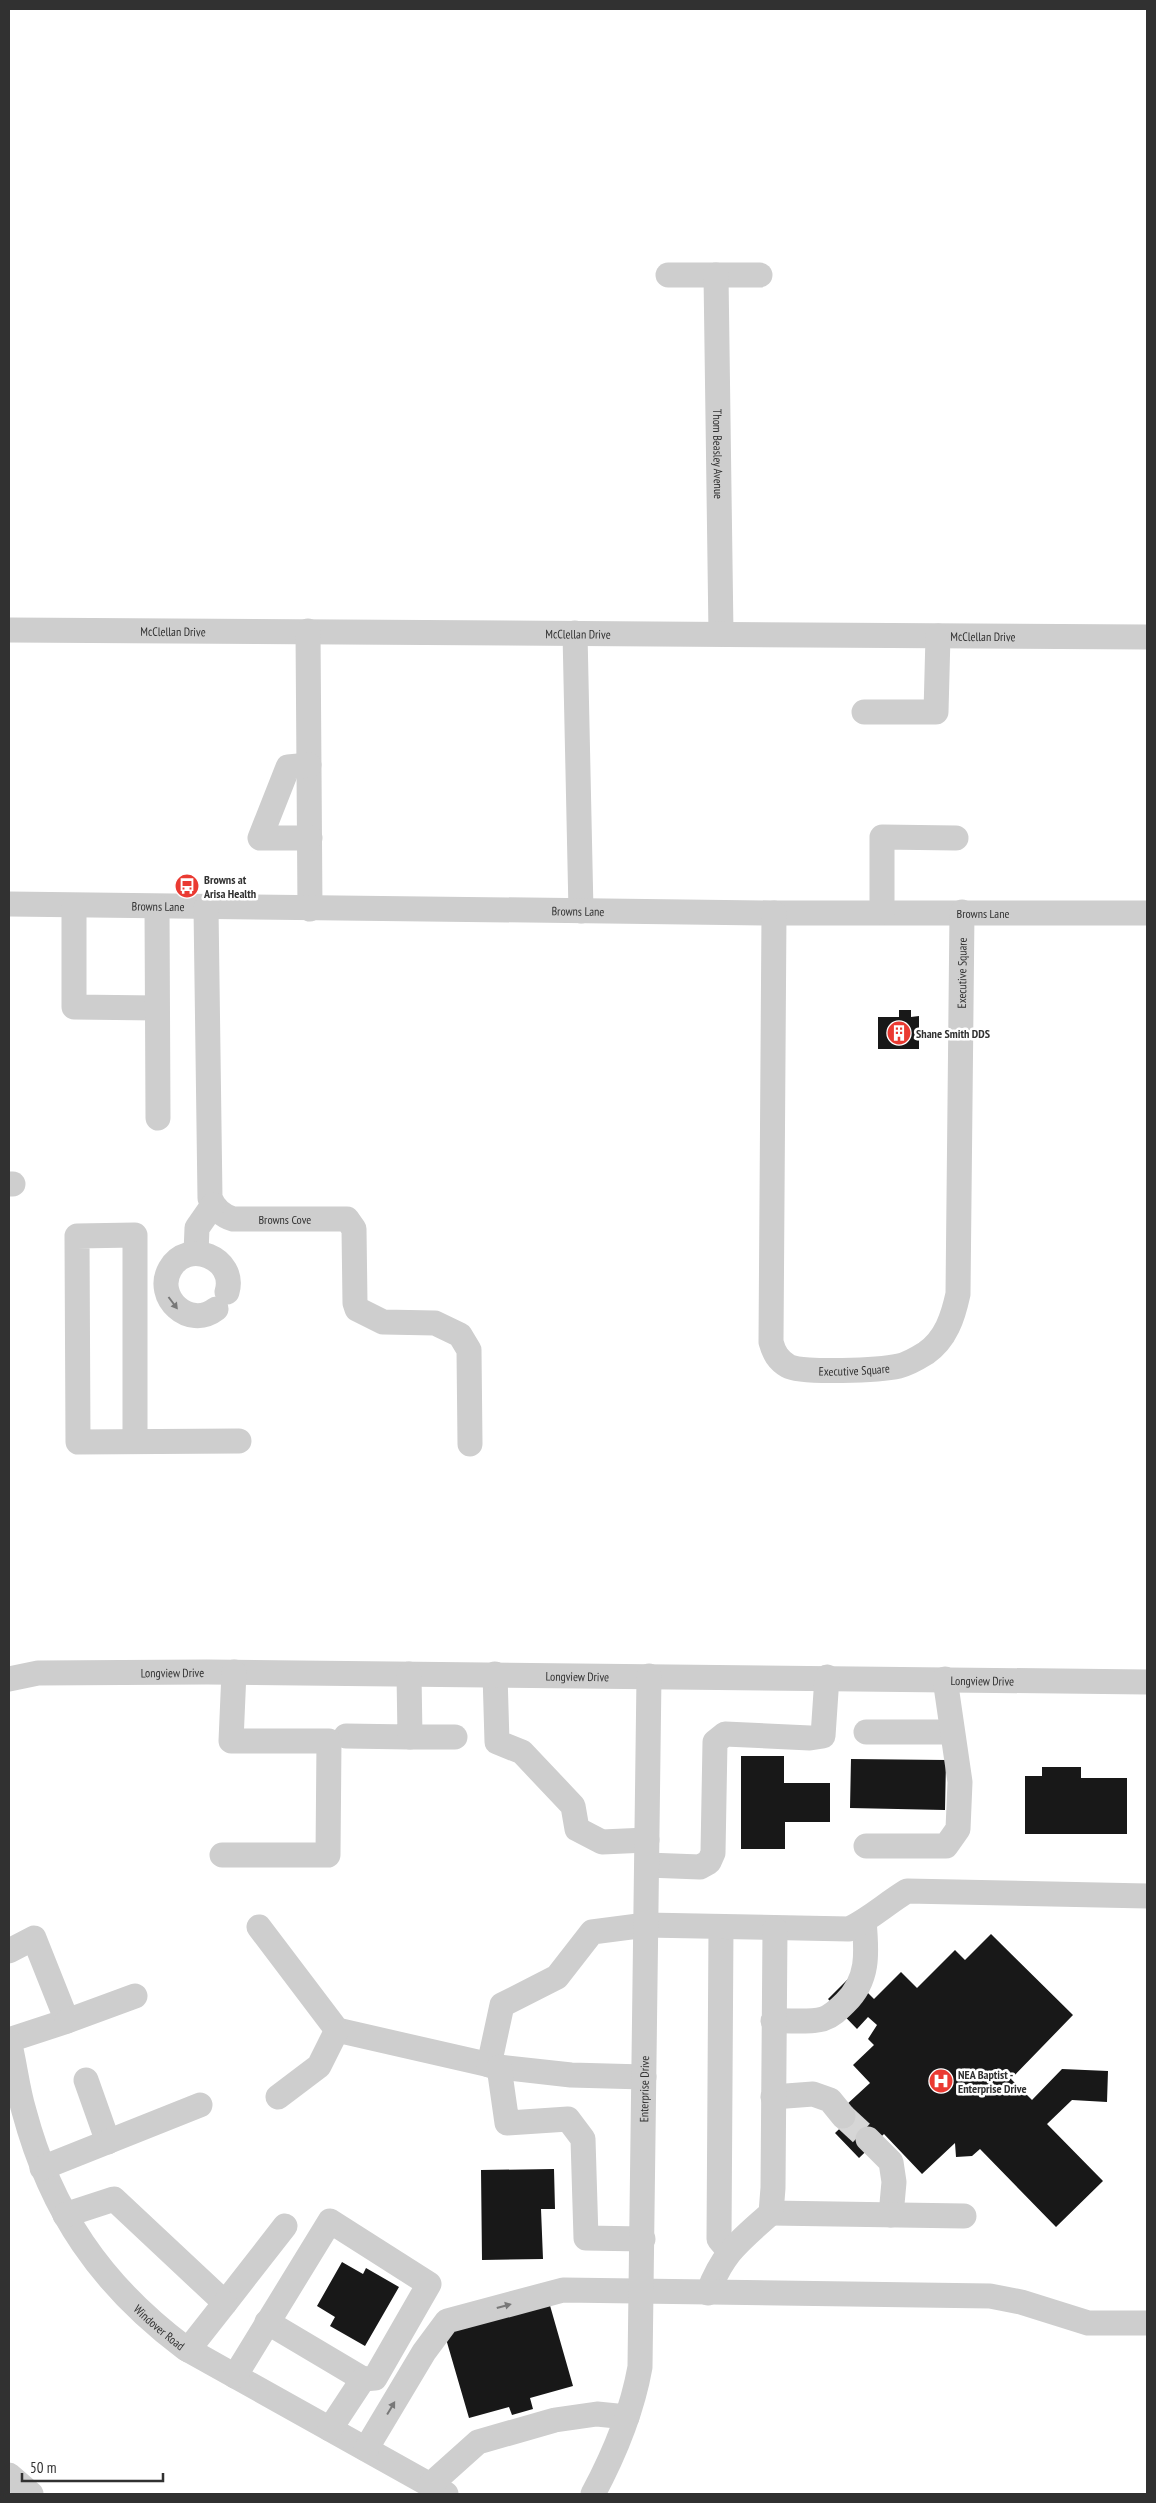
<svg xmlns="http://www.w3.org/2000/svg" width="1156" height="2503" viewBox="0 0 1156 2503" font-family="'PT Sans Narrow',sans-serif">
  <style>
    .building { fill: #181818 }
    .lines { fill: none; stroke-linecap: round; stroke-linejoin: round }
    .minor-tunnel { stroke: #d6d6d6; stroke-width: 25; stroke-dasharray: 25 12; stroke-linecap: butt }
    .minor { stroke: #cecece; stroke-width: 25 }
    .oneway { fill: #787878 }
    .labels { text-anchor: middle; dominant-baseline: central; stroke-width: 5; stroke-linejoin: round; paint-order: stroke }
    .street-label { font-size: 12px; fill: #313131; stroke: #fff }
    .poi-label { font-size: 12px; font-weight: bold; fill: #313131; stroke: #fff; text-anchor: start }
  </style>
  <rect width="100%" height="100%" fill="#fff"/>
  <path class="building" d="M899,1010H911V1017L919,1016V1049H878V1017H899Z
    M741,1756H784V1783H830V1822H785V1849H741Z
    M851,1759L946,1760L945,1810L850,1808Z
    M1042,1767H1081V1778H1127V1834H1025V1776H1042Z
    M991,1934L1073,2015L1011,2079L1032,2100L1062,2069L1108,2071L1107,2102L1072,2100L1047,2124L1103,2181L1056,2227L980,2149L972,2156L956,2157L955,2143L922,2174L884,2134L859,2158L835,2133L854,2115L845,2106L870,2083L853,2065L874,2045L868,2039L877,2025L868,2017L857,2029L828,1999L851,1976L874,1999L901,1972L917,1988L955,1950L965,1960Z
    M554,2169L555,2209H541L543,2259L482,2260L481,2170Z
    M342,2262L363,2274L366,2268L399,2287L365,2346L330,2326L335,2317L317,2306Z
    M549,2302L573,2386L530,2398L533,2409L512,2415L509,2407L469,2418L444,2332Z"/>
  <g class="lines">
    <path class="minor-tunnel" d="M843,2116L868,2139"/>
    <g class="minor">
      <path d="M668,275H760"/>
      <path id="s1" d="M716,275L721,634"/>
      <path id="s2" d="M9,630L1147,637"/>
      <path d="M308,631L310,909"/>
      <path d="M575,633L581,911"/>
      <path d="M864,712H936L938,636"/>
      <path d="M309,765L288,767L260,838H310"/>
      <path id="s3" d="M9,904L774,913H1147"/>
      <path d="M74,906V1007L157,1008"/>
      <path d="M157,907L158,1118"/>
      <path id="s4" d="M206,908L210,1198C214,1208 223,1216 233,1219H347L354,1229L355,1303L357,1309L383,1322L435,1323L460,1335L469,1350L470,1444"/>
      <path d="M882,912V837L956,838"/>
      <path id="s5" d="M774,913L771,1342C774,1353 778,1360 788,1366C802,1374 881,1370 899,1366C908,1364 918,1358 926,1353C946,1339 953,1317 958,1294L962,912"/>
      <path d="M9,1184H13"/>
      <path d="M196,1253L197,1228L213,1205"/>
      <path d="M216,1309C189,1330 154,1297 170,1269C187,1238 237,1258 227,1292"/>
      <path d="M135,1441V1235L77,1236L78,1442L239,1441"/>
      <path d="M495,1674L497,1742L522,1752L573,1806L577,1829L602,1842L647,1840"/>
      <path id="s6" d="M9,1679L38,1673L207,1672L1147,1682"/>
      <path d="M866,1732H952"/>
      <path d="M346,1736L410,1737L409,1674"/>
      <path d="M410,1737H455"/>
      <path d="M866,1846H946L958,1829L960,1782L945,1679"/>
      <path d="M222,1855H328L329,1741H231L234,1672"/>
      <path d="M647,1865L700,1867L709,1862L713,1853L715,1742L725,1734L810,1738L823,1736L827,1677"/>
      <path d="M259,1927L337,2030L499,2067L571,2075L644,2077"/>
      <path d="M721,1927L719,2239L729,2251"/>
      <path d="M9,1951L34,1938L67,2021L9,2040"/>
      <path d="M67,2021L135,1996"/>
      <path d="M773,2021C788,2020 809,2023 823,2019C832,2016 839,2009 845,2003C869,1980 867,1953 864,1921"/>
      <path id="s7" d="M9,2041C15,2064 17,2088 24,2111C51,2212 101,2285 185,2348L446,2494"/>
      <path d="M489,2065L502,2005L557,1977L592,1932L646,1925L849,1929C870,1919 887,1903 907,1891L1147,1896"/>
      <path d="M499,2067L507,2123L568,2119L583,2139L586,2238L643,2239"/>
      <path d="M86,2080L108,2142"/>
      <path d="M278,2097L319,2066L337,2030"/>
      <path d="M773,2097L813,2094L830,2100L843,2116"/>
      <path d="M868,2139L891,2162L894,2182L891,2215"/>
      <path d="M42,2168L200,2105"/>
      <path d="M771,2213L964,2216"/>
      <path d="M65,2215L114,2199L225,2303L285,2226"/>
      <path d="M708,2293C723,2252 740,2241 771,2213L773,2188L775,1929"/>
      <path d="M267,2322L363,2379"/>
      <path d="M188,2350L225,2303"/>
      <path d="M235,2376L330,2221L429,2284L375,2378L363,2379L330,2429"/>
      <path d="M366,2449L424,2352L447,2321L563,2290L990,2296L1021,2302L1088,2323H1147"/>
      <path d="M9,2475L31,2494"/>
      <path d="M430,2485L478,2442L555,2420L597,2414L627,2417"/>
      <path id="s8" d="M593,2494C615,2453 632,2412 640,2367L649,1676"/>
    </g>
  </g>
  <defs><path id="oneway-solid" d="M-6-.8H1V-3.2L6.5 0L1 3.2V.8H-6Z" transform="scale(1.25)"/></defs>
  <g class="oneway">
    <use href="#oneway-solid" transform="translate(173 1303) rotate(53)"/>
    <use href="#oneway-solid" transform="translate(504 2306) rotate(-15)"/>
    <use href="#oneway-solid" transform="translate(391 2408) rotate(-59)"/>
  </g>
  <defs>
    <symbol id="bus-disc" viewBox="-11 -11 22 22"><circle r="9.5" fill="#ea3a32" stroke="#fff"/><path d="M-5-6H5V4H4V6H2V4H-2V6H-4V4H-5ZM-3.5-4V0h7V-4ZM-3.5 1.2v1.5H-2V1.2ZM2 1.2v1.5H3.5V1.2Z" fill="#fff"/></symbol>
    <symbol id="building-disc" viewBox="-11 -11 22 22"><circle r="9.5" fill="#ea3a32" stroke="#fff"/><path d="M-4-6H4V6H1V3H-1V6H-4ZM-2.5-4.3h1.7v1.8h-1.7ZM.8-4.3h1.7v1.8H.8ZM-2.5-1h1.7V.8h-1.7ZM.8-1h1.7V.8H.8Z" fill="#fff"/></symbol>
    <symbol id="hospital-disc" viewBox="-11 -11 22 22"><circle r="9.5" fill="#ea3a32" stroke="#fff"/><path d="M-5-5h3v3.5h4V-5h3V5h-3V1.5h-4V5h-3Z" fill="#fff"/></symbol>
  </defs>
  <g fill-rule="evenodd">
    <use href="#bus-disc" x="173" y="872" width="28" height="28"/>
    <use href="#building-disc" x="885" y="1019" width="28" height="28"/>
    <use href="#hospital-disc" x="927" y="2067" width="28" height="28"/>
  </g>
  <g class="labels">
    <g class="street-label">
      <text stroke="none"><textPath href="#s1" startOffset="179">Thom Beasley Avenue</textPath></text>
      <text stroke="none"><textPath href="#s2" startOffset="164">McClellan Drive</textPath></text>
      <text stroke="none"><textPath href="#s2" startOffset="569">McClellan Drive</textPath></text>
      <text stroke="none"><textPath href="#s2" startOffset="974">McClellan Drive</textPath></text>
      <text stroke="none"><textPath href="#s3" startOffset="149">Browns Lane</textPath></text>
      <text stroke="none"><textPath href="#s3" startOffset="569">Browns Lane</textPath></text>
      <text stroke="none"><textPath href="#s3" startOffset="974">Browns Lane</textPath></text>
      <text stroke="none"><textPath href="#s5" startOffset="991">Executive Square</textPath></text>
      <text stroke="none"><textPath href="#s4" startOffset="374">Browns Cove</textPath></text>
      <text stroke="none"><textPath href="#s5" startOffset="526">Executive Square</textPath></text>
      <text stroke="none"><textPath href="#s6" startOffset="164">Longview Drive</textPath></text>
      <text stroke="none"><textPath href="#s6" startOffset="569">Longview Drive</textPath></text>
      <text stroke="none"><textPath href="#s6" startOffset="974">Longview Drive</textPath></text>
      <text stroke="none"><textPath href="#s8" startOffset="414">Enterprise Drive</textPath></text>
      <text stroke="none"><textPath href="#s7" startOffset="331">Windover Road</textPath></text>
    </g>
    <g class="poi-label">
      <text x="204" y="879">Browns at<tspan x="204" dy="14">Arisa Health</tspan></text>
      <text x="916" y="1033">Shane Smith DDS</text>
      <text x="958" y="2074">NEA Baptist -<tspan x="958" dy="14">Enterprise Drive</tspan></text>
    </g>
  </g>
  <rect width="1156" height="2503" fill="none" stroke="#313131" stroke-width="20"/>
  <path d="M22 2473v8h141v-8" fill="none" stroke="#313131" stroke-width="2.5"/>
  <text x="30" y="2473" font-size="15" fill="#313131" stroke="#ffffff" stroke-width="4" paint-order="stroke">50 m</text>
</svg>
